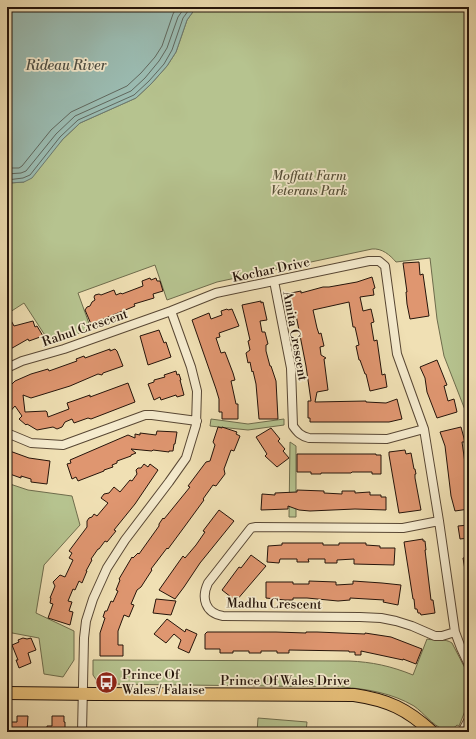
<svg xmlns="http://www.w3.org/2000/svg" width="476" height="739" viewBox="0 0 476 739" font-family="'Libre Bodoni',serif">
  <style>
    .green { fill: #b6c38f; stroke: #6e6c4c }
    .water { fill: #9bbcb2; stroke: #6c796f }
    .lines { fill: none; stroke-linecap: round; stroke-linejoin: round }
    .shore { stroke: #60685e; stroke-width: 1 }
    .building { fill: #df9670; stroke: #25140a }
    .street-casing { stroke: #584734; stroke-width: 10 }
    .primary-casing { stroke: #25140a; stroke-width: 14 }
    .street { stroke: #f5ebce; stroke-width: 8 }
    .primary { stroke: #e8c07a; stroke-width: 12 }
    .labels { text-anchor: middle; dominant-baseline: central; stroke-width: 3.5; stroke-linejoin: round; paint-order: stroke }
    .park-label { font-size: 13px; font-style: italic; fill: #585139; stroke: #f5ebce }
    .street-label { font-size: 13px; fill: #25140a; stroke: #f5ebce }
    .poi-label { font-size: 13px; fill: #25140a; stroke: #f5ebce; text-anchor: start }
    .water-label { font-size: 14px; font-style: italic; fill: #4e4f45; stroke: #f5ebce }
  </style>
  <rect width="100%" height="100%" fill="#f0e0b4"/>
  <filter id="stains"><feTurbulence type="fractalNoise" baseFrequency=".005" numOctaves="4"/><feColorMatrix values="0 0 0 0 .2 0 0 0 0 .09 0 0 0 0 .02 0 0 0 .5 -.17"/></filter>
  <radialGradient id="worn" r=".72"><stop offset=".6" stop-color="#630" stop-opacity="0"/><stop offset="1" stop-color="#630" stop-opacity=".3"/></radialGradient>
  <path class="green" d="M197,7H469V424L467,415L444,356L437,319L430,258L396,262C390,255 382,248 372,249L217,282L167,300L155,265L78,293L91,329L50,343L24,303L7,314V184L9,183L24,182L63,139L80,123L136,98L151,84L167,66L176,52L187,20L195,9Z
    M211,419L248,424L284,419V425L248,430L210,426Z
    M290,442L296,446V517H289Z
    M7,483L28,490L72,496L80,525L44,565L36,613L74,631V660L63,677L44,674L39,638L7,632Z
    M427,639C435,641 445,638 452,643L469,676V701L459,726L457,725C453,729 449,732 443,729C432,725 424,713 414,706C392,693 367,689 342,687L107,684V683L97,681L93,675V660L349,661C372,662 391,666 413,675Z
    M258,718L307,722L306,732H257Z"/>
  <path class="water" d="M7,7H197L195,9L187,20L176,52L167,66L151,84L136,98L80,123L63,139L32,178L24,182L10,183L7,184Z"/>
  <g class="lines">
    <path class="shore" d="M7,168H19L22,166L51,130L71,112L127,86L141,73L155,57L162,46L173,14L177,7
      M7,174L21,173L26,171L56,134L75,116L131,91L145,78L159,61L167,48L178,17L185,7
      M7,180L23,178L30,175L60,137L78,120L134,95L149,81L164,64L172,50L183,18L191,7"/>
  </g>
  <path class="building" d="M419,262L420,275L423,274L429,316L410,319L407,304L406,292H407L403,263Z
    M372,277L375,288L373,289L374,295L360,297L363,311L371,309L374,322L371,323L374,341L377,340L382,375L385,374L387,387L370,391L366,374H365L360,360H359L356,346L359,345L355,327H353L349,302L313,310L317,328L319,334L321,333L324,346L320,347L321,355L326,358L324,359L328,390L317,392L315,402L366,401V402L386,403L397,399L402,419L389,422H310V418H308V401H311L306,366L296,315L295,316L293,310L290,295L291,293L301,291V293L323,287H329L357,282Z
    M150,278L151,280L156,278L157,281H160L163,291L153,294L154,298L134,304L135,306L91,324L85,310L87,307L90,306L92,302L95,300L94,297L95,295L99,294L101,295L114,290L116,295L121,293L122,294L143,286L142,281Z
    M261,301V303L263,302L267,320L260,321L262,332H265L268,344L266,345V351L270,366H271L276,381L278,419H259L256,384L253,371L252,372L250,362L248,363L246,353L250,350L248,341L250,340L242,305Z
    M227,309L228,310L232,309L239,326L219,333L220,337L216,338L221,353L225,352L233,373L235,380L231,381L236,404H238V419H222V412H219V399L216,389L192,320L209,313L211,319L222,315L221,311Z
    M7,313L14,326L33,321L35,327L37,326L43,336L29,341L28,339L7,351Z
    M159,330L164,343L166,342L171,357L148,365L140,336Z
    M110,349V351L115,349L117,351L123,366L103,373L102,375L98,374L70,386L31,398L23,395L25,412L46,411L47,412L48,417L69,409L67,403L73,401L90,395V397L128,383L135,402L91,419L88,418L74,423L72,419L65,422L62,427L57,429L53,427L37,430L27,424L26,425L19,419L22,416L15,406L7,415V389L15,381L31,374L48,369L49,371L77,361L76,359L84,356L85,358Z
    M437,360L447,385L444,386L448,401L454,399L457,412L437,418L427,392L425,378L420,367Z
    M176,371L177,375L179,374L181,380H180L184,395L177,397L176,395L161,400L160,397L154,400L148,384L154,382V380L165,377L164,375Z
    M218,427L222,428V427L237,432L236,434L240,436L234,451L231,450L224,469L225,474L216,486L213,485L203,499L204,500L185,526L168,549L167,548L151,569L152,570L141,587L137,590L131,604L134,605L129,617L124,615L118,631V645H123V656H100V633L105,618L103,617L105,611H107L111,601L113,602L118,591L116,590L120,580L119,579L132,557L133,558L138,553L139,554L159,526V524L163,518L164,519L190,487L188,486L206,462L210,461L215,445L213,442Z
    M461,427L465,442H462L465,463L468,462L469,473V509L455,511L451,496L445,446L440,432Z
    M271,428L280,439L278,441L285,449L283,451L289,458L277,467L265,456L267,454L256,437Z
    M157,431L177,432L175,444H174L173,451H169V452L153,450L152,451L131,449L136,453L131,455V456L117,461V463L112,465L113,467L104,470V471L78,481L76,477L72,479L67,464L71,463L70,460L128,435L135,438V434L140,435V433L156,435Z
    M7,450L29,458L50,461L47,484L31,482V479L21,476V478L7,473Z
    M405,450L406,454L411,453L414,469H415L416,474H415V478L421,510L399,513L389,455V452Z
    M297,454H376V455H381V474H372V472H352L351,473H321V474H311V472H297Z
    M144,464L148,467L150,464L158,470L135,504L114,530L116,531L107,542L105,541L99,549H98L91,559L92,560L86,571H87L82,583L79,581L75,590L73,589L68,601L72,602L69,611L73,612L70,625L48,618L53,604L50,603L51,598H50L55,586L53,582L60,575L65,577L73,560L69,558L72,553L69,551L87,527V521L89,518L92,517L94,514L97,516L108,503L101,498L104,494L109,493L114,487L120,492L130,480L132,481L137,474L136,470L138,468H141Z
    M297,490L324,491V493L342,494V491H355V493L370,492V495H381V497H386V510L355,509L310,511L299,510L288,506V509L261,510L262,494L275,495V493L297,492Z
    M219,510L234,521L200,563L184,587L175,599L159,590L183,556L185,558L196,545L205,532L203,531Z
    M469,525V538L460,539L458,526Z
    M423,539V541H425L426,550H425L431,600H433L435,613L421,615L420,613H418L417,609H415L414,599H413L404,542Z
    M282,543H323V545H339V543H366V545L380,546V548H395L394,565L354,564V559L337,560V563H325V559H308L309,562H297V559H280L279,563L267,562L268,546L282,545Z
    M251,555L266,566L236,601L222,590L239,567L241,568Z
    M469,557V576H466L463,558Z
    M309,581L336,582V585L353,584V581L382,583L401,585L398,605L383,602L384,600L350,598V600L338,601L307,598H293V600H285L266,598V582H293V584H309Z
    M156,599L176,601L171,615L153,613Z
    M167,619L185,632L186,629L197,634L189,653L178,648L181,640L174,634L166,643L154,634Z
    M207,632H276L306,633V632H317L365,634V633L391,637L422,649L416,664L403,659V660L361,651V655H355V652H349V651L289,650V653H277V651H261V653H249V651H233V653H220V649H205V634Z
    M23,638L27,639L31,638L36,650L28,653L31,663L19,668L16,660H18L12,645L19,642L18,640Z
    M17,716H28L27,731H9V722H17Z
    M52,716H64V722H65V732H47V726H52Z"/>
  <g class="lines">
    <defs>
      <path id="street" d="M274,281L291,368L293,426C298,433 301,436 309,438L387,439L424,429
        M7,368L22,361L64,349L171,311L216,293L369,261H379L385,266L397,354L424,429L439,521L455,632L461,648L469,665
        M7,433L31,443L63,445L145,415H152L197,421
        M439,521L403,528L256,527L251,528L208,583C201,598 205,613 223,616L360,617L381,618L396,621L412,626L435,636H442L455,632
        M82,732L84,638L86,621L93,599L107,568L125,540L169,482L186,458L196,425L197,391L191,367L171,311
        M462,732L469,719"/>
      <path id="primary" d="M7,693L94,694L354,695C388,700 407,709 432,732"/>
    </defs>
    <use href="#street" class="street-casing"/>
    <use href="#primary" class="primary-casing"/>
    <use href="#street" class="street"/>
    <use href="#primary" class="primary"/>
  </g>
  <defs>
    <symbol id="bus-disc" viewBox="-11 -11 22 22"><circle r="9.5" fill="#8f2418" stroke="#f5ebce"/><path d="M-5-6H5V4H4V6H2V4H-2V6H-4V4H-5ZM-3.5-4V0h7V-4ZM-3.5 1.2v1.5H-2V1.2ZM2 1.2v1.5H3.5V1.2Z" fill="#fff"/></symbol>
  </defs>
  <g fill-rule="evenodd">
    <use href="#bus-disc" x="94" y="670" width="25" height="25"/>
  </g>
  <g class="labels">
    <g class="park-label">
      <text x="309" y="176">Moffatt Farm<tspan x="309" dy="15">Veterans Park</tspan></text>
    </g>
    <g class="street-label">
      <text transform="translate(271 270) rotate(-12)">Kochar Drive</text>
      <text transform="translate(85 328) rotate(-19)">Rahul Crescent</text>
      <text transform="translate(295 336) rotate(80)">Amita Crescent</text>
      <text transform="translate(274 604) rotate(1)">Madhu Crescent</text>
      <text x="285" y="681">Prince Of Wales Drive</text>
    </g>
    <g class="poi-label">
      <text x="122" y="675">Prince Of<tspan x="122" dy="15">Wales / Falaise</tspan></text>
    </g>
    <g class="water-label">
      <text x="66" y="66">Rideau River</text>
    </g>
  </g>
  <rect width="476" height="739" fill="none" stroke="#f0e0b4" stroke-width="24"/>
  <rect x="8" y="8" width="460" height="723" fill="none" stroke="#25140a" stroke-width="2"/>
  <rect x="12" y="12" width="452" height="715" fill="none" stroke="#25140a"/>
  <rect width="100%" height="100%" filter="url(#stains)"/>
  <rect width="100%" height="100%" fill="url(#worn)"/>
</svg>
